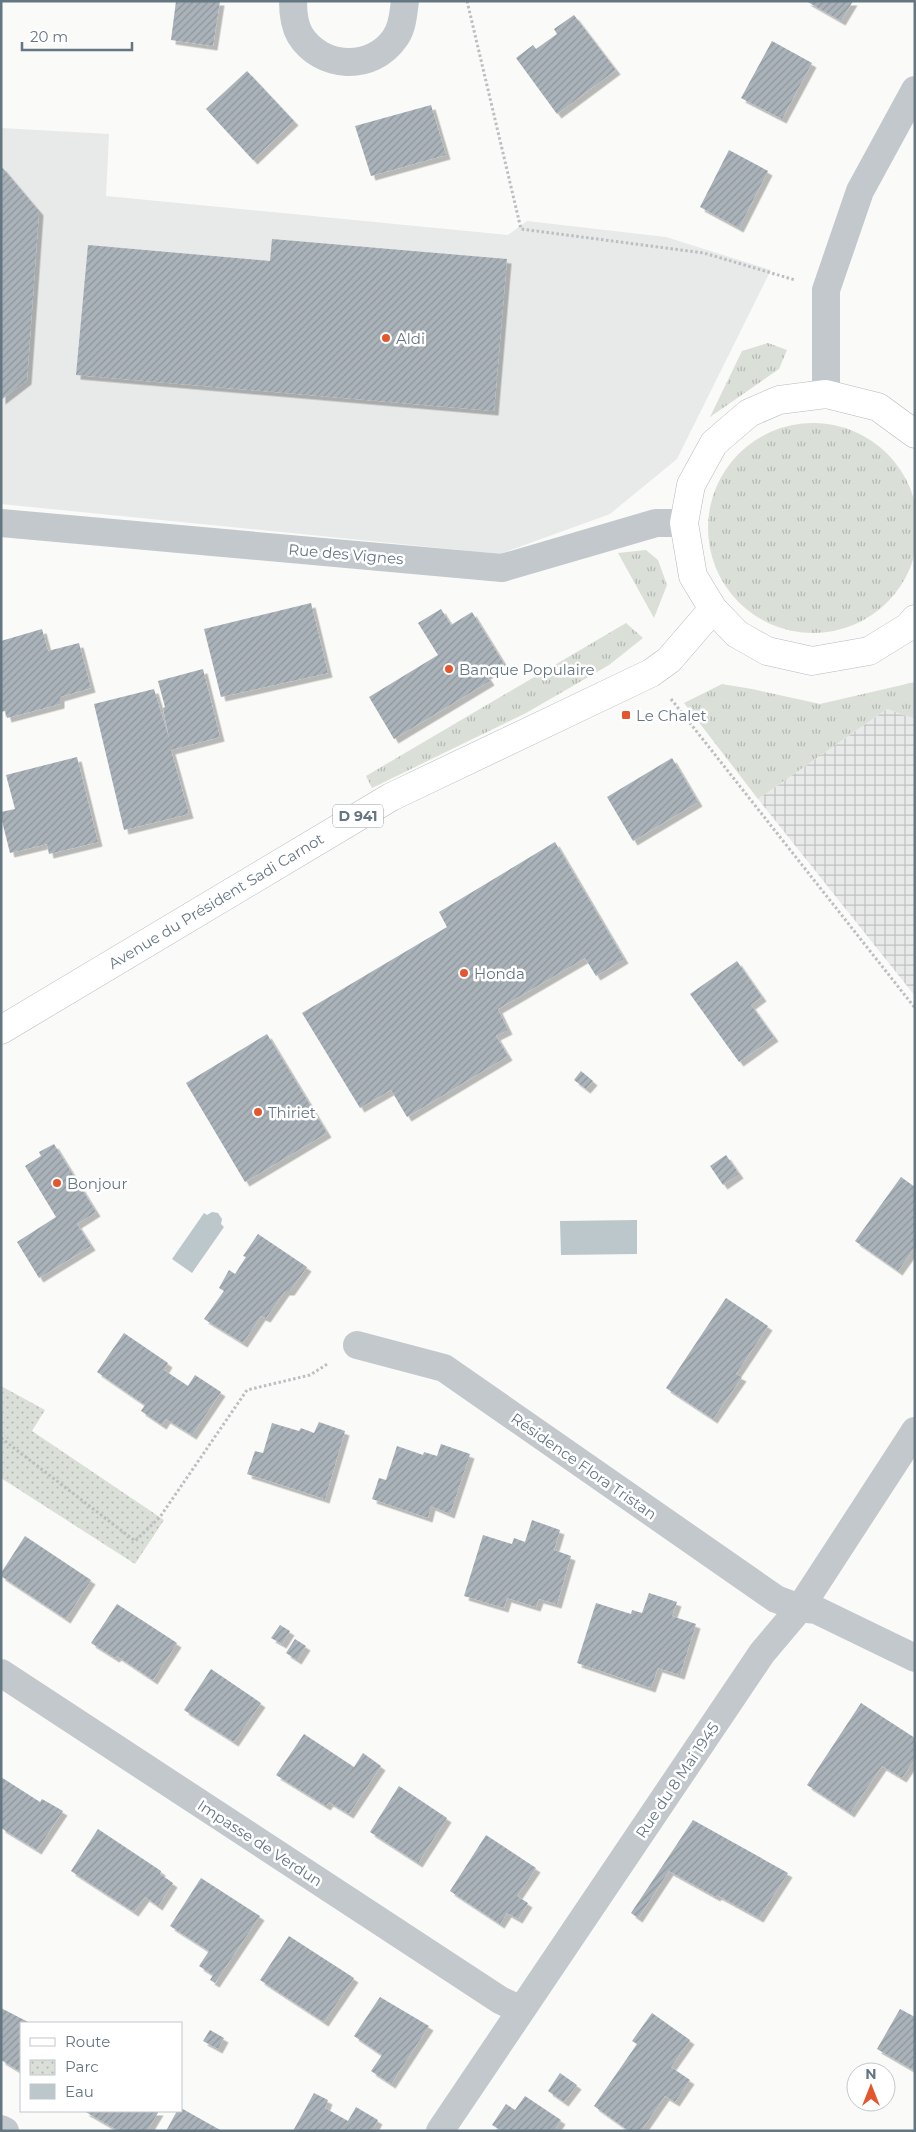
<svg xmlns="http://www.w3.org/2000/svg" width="916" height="2132" viewBox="0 0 916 2132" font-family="Montserrat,sans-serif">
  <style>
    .built { fill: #e8e9e9 }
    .industrial { fill: url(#industrial-grid) }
    .grass { fill: url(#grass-tufts) }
    .park { fill: url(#park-dots) }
    .water { fill: #bbc7cb }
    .building { fill: url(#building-hatch); filter: url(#shadow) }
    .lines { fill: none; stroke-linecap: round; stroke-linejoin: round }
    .major-casing { stroke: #b5babe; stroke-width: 29 }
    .path { stroke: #bbbfc2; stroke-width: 3; stroke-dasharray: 2.5 2.5; stroke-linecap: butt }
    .minor { stroke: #c3c8cc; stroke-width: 28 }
    .major { stroke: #fff; stroke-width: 28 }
    .poi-dot { fill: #e4572e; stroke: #fff; stroke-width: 2 }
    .labels { text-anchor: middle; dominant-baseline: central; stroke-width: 5; stroke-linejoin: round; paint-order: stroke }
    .shield { fill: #fff; stroke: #939fa8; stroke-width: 1 }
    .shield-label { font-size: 14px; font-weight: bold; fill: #657683 }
    .poi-label { font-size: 15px; fill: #657683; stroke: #fff; text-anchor: start }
    .street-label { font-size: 15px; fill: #657683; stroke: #fff }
  </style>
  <defs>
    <pattern id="industrial-grid" width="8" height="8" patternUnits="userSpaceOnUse" patternTransform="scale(1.25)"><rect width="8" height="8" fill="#e8e9e9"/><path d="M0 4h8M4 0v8" fill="none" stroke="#c0c1c2"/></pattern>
    <pattern id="grass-tufts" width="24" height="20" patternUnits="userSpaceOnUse" patternTransform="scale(1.25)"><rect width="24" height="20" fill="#dadfd7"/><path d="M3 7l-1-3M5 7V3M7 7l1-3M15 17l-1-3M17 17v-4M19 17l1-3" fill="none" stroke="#b4b9b4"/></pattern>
    <pattern id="park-dots" width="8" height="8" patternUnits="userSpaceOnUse" patternTransform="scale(1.25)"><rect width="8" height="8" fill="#dadfd7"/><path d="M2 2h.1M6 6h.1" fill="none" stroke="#b4b9b4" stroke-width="1.8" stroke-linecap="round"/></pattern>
    <pattern id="building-hatch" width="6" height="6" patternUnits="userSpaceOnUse" patternTransform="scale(1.25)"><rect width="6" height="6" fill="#aab3b9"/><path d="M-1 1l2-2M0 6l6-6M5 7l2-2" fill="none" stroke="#8e969c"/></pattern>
    <filter id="shadow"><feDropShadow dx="4.5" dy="4.5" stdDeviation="0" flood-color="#0004"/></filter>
  </defs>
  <rect width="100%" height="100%" fill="#fafaf8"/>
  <path class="built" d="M1,128L109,134L106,196L508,235L527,221L666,237L771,270L677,459L610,514L500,554L1,504Z"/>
  <path class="industrial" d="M887,709L915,719V996L758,799Z"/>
  <path class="grass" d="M768,343L787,350L779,369L710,417L742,351Z
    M708 528a105 105 0 1 1 210 0a105 105 0 1 1-210 0Z
    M646,550L658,560L667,585L654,618L618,553Z
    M626,623L643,638L609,665L526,713L372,788L366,776Z
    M915,682V719L887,709L758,799L684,703L722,684L752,689L820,704Z"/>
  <path class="park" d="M1,1386L45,1410L32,1431L164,1520L135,1564L1,1478Z"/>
  <path class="water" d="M212,1212L218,1213L222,1219L221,1224L224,1227L192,1273L172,1259L204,1213L207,1215Z
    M637,1220V1254L561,1255L560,1221Z"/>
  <path class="building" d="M176,1H220L213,46L171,40Z
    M806,1H853L841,21Z
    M574,15L616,70L557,114L516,58L533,45L536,49L557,34L554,29Z
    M772,41L812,63L782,119L741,98Z
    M247,71L294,121L253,160L206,109Z
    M431,105L446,155L371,176L355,126Z
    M729,150L768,171L739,228L700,207Z
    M1,166L39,211L27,380L1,400Z
    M272,239L507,259L494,411L76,375L88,245L270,261Z
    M311,603L328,673L221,697L204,629Z
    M441,609L451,625L472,612L504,664L486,675L490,681L394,739L369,697L438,655L418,623Z
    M42,629L48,651L79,643L91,688L60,697V704L7,718L5,711L1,712V641Z
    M203,669L220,737L171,750L189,814L124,830L94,704L154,689L169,738L163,708L165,707L158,681Z
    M77,757L98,842L49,854L47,844L10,853L1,817V812L15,809L6,775Z
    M672,758L698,802L633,841L607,797Z
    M555,842L624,959L596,976L585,958L498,1009L508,1030L496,1036L508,1056L407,1117L391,1090L360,1108L302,1013L447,927L439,912Z
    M737,961L762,997L751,1005L774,1037L739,1062L690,994Z
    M267,1034L327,1133L245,1182L186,1083Z
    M581,1071L593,1081L586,1089L574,1080Z
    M54,1144L96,1212L77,1224L91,1246L39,1278L17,1242L56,1217L25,1166L41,1156L39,1152Z
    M726,1155L739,1174L723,1185L710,1166Z
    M901,1177L915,1187V1247L898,1271L855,1241Z
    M258,1234L307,1267L290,1291H285L266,1318L261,1316L243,1343L204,1319L224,1291L219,1288L229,1270L235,1274L246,1257L243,1256Z
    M726,1298L768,1326L736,1374L742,1377L713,1419L666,1388Z
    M124,1333L168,1363L164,1370L188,1386L195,1375L221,1392L192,1435L166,1419L162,1425L141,1411L145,1405L97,1372Z
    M319,1422L345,1431L325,1499L247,1474L255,1451L263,1453L272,1423L299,1431L301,1428L314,1433Z
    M441,1444L470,1454L450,1514L431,1506L428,1518L372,1499L379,1478L386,1480L397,1446L423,1455L424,1452L437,1456Z
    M532,1520L560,1530L554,1550L571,1556L557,1604L539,1599L536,1607L507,1598L504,1608L464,1596L483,1535L512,1544L514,1538L525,1542Z
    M25,1536L91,1580L66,1619L1,1576V1573Z
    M649,1593L677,1602L672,1616L696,1624L680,1675L658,1668L651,1688L577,1663L596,1603L631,1614L632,1610L642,1613Z
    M117,1604L177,1643L153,1680L117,1656L115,1658L91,1643Z
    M280,1625L290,1631L282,1644L271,1638Z
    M295,1639L306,1646L297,1660L286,1653Z
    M211,1669L261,1703L234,1742L184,1710Z
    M861,1703L915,1738V1759L902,1778L882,1766L850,1813L807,1785Z
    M304,1734L354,1767L363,1753L381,1766L349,1814L329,1802L326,1806L276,1775Z
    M1,1777L40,1802L42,1799L63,1811L37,1850L1,1828Z
    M399,1786L447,1818L418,1863L370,1832Z
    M693,1820L788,1873L759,1918L717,1895L716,1897L669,1871L638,1918L631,1913Z
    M98,1829L161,1871L160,1874L173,1883L158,1906L145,1897L134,1912L71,1871Z
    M486,1835L536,1868L517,1896L528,1903L518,1919L507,1913L500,1924L450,1891Z
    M201,1878L260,1916L215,1983L210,1980L213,1975L199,1966L209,1951L170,1926Z
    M289,1936L354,1978L324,2022L260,1980Z
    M380,1997L429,2026L391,2084L371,2071L382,2055L354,2036Z
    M1,2008L30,2023H21V2072L1,2060Z
    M900,2009L915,2017V2071L877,2049Z
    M652,2013L690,2040L671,2067L690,2080L675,2102L665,2096L641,2131H629L594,2106L637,2044L632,2041Z
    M210,2030L224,2038L218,2049L203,2041Z
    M560,2073L577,2085L564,2102L548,2091Z
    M314,2093L328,2100L325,2108L348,2121L356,2107L378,2120L372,2131H293Z
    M525,2096L561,2120L554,2131H502L492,2125L506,2104L515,2110Z
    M181,2108L222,2131H166L177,2111H181Z
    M84,2111H159L147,2131H119Z"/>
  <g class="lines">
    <defs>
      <path id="major" d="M915,434L878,407L826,394L779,400L749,413L714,443L691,485L684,523L693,576L713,609L737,634L767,651L812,661L869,651L908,627L915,619
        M1,1030L391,797L651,673L669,660L713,609"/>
    </defs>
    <use href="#major" class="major-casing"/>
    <path class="path" d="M467,1L521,229L704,253L795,280
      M671,699L915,1008
      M1,1438L135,1541L160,1517L247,1390L310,1375L329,1363"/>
    <path class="minor" d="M293,1C293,13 294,25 300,35C321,69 372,72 395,38C403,27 403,14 405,1
      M826,394V290L860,191L915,90
      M1,523L502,568L656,523H684
      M357,1345L444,1368L776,1599L800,1608L816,1610L915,1658
      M1,1673L500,2000L521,2010
      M1,2129L5,2131
      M440,2131L762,1653L800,1608L915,1431"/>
    <use href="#major" class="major"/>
  </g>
  <g class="poi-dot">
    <circle cx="386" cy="338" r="5"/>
    <circle cx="449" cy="669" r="5"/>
    <rect x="621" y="710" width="10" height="10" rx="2.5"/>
    <circle cx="464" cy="973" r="5"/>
    <circle cx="258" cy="1112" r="5"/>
    <circle cx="57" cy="1183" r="5"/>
  </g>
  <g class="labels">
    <rect class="shield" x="333" y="804.5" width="50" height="23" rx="4"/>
    <g class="shield-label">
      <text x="358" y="816">D 941</text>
    </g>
    <g class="poi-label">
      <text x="396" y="338">Aldi</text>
      <text x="459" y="669">Banque Populaire</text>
      <text x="636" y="715">Le Chalet</text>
      <text x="474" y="973">Honda</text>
      <text x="268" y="1112">Thiriet</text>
      <text x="67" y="1183">Bonjour</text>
    </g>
    <g class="street-label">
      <text transform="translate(346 554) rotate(5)">Rue des Vignes</text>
      <text transform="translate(216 901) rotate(-31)">Avenue du Président Sadi Carnot</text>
      <text transform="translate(584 1466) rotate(35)">Résidence Flora Tristan</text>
      <text transform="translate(677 1780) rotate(-56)">Rue du 8 Mai 1945</text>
      <text transform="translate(260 1843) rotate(33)">Impasse de Verdun</text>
    </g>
  </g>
  <rect width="916" height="2132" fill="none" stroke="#657683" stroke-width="5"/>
  <rect x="20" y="2022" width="162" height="90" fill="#ffffff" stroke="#c1c8cd"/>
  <rect x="30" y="2038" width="25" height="8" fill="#ffffff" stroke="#c1c8cd"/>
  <text x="65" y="2047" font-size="15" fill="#657683">Route</text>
  <rect x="30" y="2060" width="25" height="15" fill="url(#park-dots)" stroke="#c1c8cd"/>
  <text x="65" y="2072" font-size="15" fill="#657683">Parc</text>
  <rect x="30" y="2084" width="25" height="15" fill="#bbc7cb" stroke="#c1c8cd"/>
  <text x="65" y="2097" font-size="15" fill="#657683">Eau</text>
  <g transform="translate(871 2087)"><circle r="24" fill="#ffffff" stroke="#c1c8cd"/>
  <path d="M0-4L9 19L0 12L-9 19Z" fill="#e4572e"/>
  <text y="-8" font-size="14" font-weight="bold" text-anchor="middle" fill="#657683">N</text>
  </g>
  <path d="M22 42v8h110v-8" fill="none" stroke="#657683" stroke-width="2.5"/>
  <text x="30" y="42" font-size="15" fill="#657683" stroke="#ffffff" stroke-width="4" paint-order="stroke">20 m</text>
</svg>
